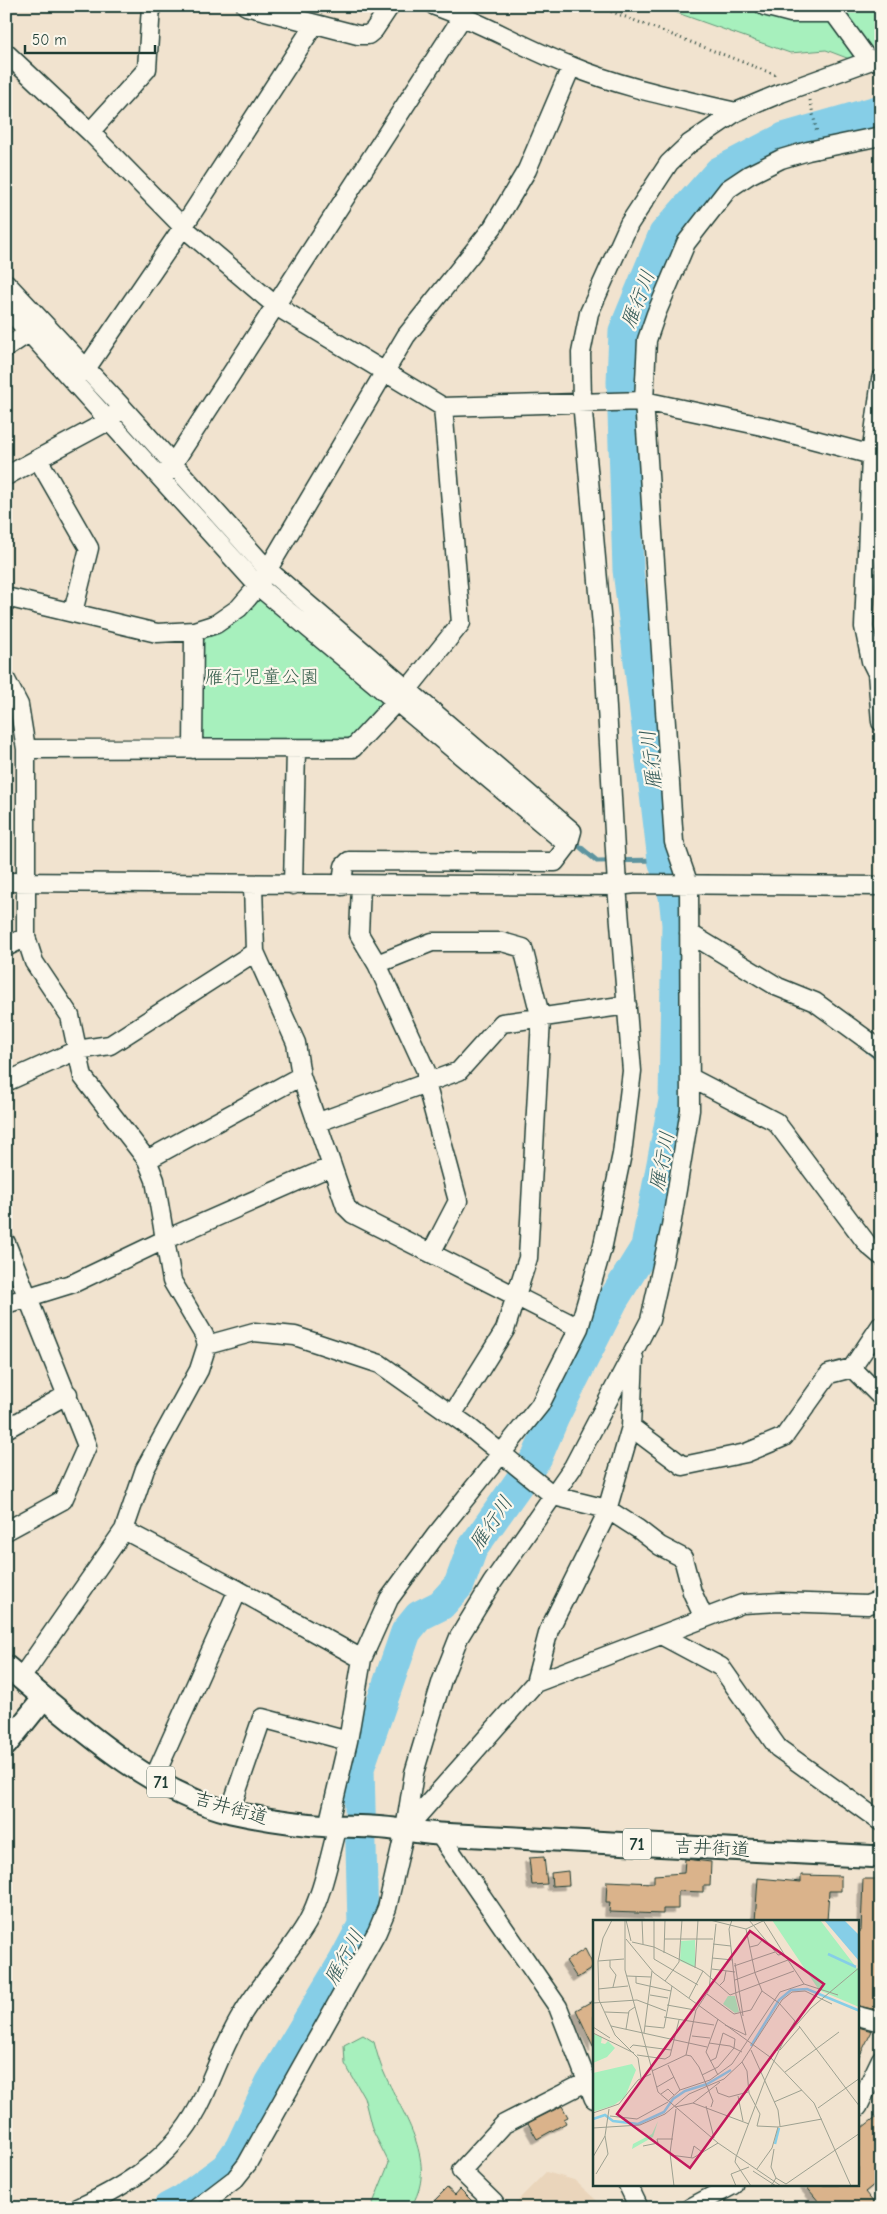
<svg xmlns="http://www.w3.org/2000/svg" width="887" height="2214" viewBox="0 0 887 2214" font-family="'Comic Neue','Klee One',sans-serif">
  <style>
    .built { fill: #ead5bb }
    .green { fill: #a7f0bd; stroke: #639678 }
    .lines { fill: none; stroke-linecap: round; stroke-linejoin: round }
    .stream { stroke: #5d949f; stroke-width: 5 }
    .river { stroke: #86cee7; stroke-width: 31 }
    .building { fill: #dab38b; stroke: #1f3d34; filter: url(#shadow) }
    .minor-casing { stroke: #1f3d34; stroke-width: 21 }
    .major-casing { stroke: #1f3d34; stroke-width: 25 }
    .path { stroke: #1f3d34; stroke-width: 3; stroke-dasharray: 1 4; stroke-linecap: butt }
    .minor { stroke: #fbf7ec; stroke-width: 18 }
    .major { stroke: #fbf7ec; stroke-width: 21 }
    .labels { text-anchor: middle; dominant-baseline: central; stroke-width: 4.5; stroke-linejoin: round; paint-order: stroke }
    .shield { fill: #fbf7ec; stroke: #61756b; stroke-width: 1 }
    .shield-label { font-size: 18px; font-weight: bold; fill: #1f3d34 }
    .park-label { font-size: 19px; fill: #3a614f; stroke: #fbf7ec }
    .street-label { font-size: 19px; fill: #1f3d34; stroke: #fbf7ec }
    .water-label { font-size: 20px; font-style: italic; fill: #345a58; stroke: #fbf7ec }
    .inset-river { fill: none; stroke: #86cee7; stroke-width: 2.5 }
    .inset-road { fill: none; stroke: #9da191; stroke-width: 1 }
    .view { fill: #c2185b; fill-opacity: 0.15; stroke: #c2185b; stroke-width: 2.5 }
    .inset-edge { fill: none; stroke: #1f3d34; stroke-width: 2.5 }
  </style>
  <defs>
    <filter id="shadow"><feDropShadow dx="-4.5" dy="4.5" stdDeviation="0" flood-color="#0004"/></filter>
  </defs>
  <rect width="100%" height="100%" fill="#f1e3cf"/>
  <filter id="ink" filterUnits="userSpaceOnUse"><feTurbulence type="fractalNoise" baseFrequency=".02" numOctaves="2"/><feDisplacementMap in="SourceGraphic" scale="10" xChannelSelector="R" yChannelSelector="G"/><feConvolveMatrix kernelMatrix="1 2 1 2 8 2 1 2 1" color-interpolation-filters="sRGB"/></filter>
  <g filter="url(#ink)">
    <path class="built" d="M546,2172L574,2180L605,2208H510Z"/>
    <path class="green" d="M658,6H881V71L826,50L790,53Z
      M258,599H264L380,695L381,704L358,733L350,738L206,740L199,734L202,642L208,636L225,629Z
      M363,2035L374,2042C377,2053 380,2065 385,2075C403,2115 440,2164 410,2208H371L389,2163L372,2129L364,2097L345,2064L344,2045Z"/>
    <g class="lines">
      <path class="stream" d="M91,388L200,507
        M267,580L305,614
        M573,841L597,861L663,860
        M868,1051L881,1061"/>
      <path class="river" d="M168,2208L183,2200L226,2168L240,2148L270,2084L344,1961L363,1925L359,1768L406,1632L419,1616L441,1605L459,1585L472,1549L537,1457L554,1417L613,1300L646,1247L674,1101L677,924L674,896L663,860L628,570L622,382L624,331L664,234L719,172L784,138L881,110"/>
    </g>
    <path class="building" d="M544,1857L547,1884L532,1885L529,1858Z
      M685,1859L711,1862L710,1886H703V1892L678,1891V1909H663V1914L609,1912L610,1902H606L607,1881L654,1883V1875L684,1873Z
      M568,1871L569,1885L552,1886L551,1873Z
      M801,1875L841,1876V1891H829L827,1921L755,1922L758,1878L801,1882Z
      M863,1879H881V2011L858,2006V1931H861Z
      M585,1949L594,1967L577,1978L566,1961Z
      M594,2000V2048L576,2010Z
      M858,2027L872,2031L858,2059Z
      M562,2106L568,2117L564,2119L566,2123L537,2139L528,2123Z
      M881,2113V2179L865,2192L878,2208H824L805,2185H858V2131Z
      M447,2188L455,2195L460,2189L479,2208H427Z"/>
    <g class="lines">
      <defs>
        <path id="minor" d="M246,6L358,35H368L374,30L390,6
          M435,6C482,22 524,48 571,66C623,88 681,99 736,112
          M764,6L791,13H834L869,61
          M6,53L90,132L183,227L276,306L443,407L644,401L762,426L876,456
          M90,132L147,69L151,6
          M6,283L122,407L267,569L572,831L568,845L555,862L349,861L344,866L342,886
          M6,307L258,586L568,845
          M6,348L39,326
          M77,376L86,369L183,227L314,25
          M881,379L871,456L864,627L871,661L877,673L881,722
          M38,459L89,548L73,612
          M167,473L463,16
          M6,476L110,420L118,411
          M6,597L157,633L194,631L216,624L239,608L258,586L406,336L493,227L527,170L571,67
          M6,680L19,705L26,749V937L34,962L70,1016L83,1077L147,1160L155,1180L172,1281L204,1335L207,1345
          M26,749L353,748L408,689L461,623L443,407
          M193,749L194,631
          M6,882L617,886L636,884L881,886
          M253,885L255,952L296,1043L301,1076L346,1207L353,1214L579,1328
          M293,885L296,749
          M361,886L359,934L377,964
          M689,933L778,987L815,1002L881,1050
          M6,947L26,937
          M691,1078L776,1122L868,1245L881,1256
          M6,1082L77,1050L110,1045L255,952
          M316,1123L459,1071L502,1023L627,1005
          M147,1160L301,1076
          M6,1243L87,1446L63,1500L6,1531
          M431,1253L458,1201L426,1083V1071L377,964L432,942H502L523,948L541,1019L528,1258L505,1330L452,1415
          M6,1304L74,1283L164,1240L332,1166
          M852,1368L881,1397
          M631,1427L683,1466L746,1453L784,1437L829,1374L852,1368L881,1325
          M6,1429L68,1394
          M124,1530L238,1590L362,1659
          M661,1635L721,1667L778,1748L881,1822
          M21,1678L124,1530L145,1469L199,1370L207,1345L254,1332L295,1336L380,1364L465,1424L554,1496L607,1509L638,1529L660,1546L683,1558L692,1592L704,1618
          M535,1683L549,1630L605,1517L631,1427L634,1358
          M154,1778L238,1590
          M230,1811L262,1718L348,1741
          M328,1826L348,1741L362,1659L389,1599L436,1535L540,1405L579,1328L603,1245L622,1154L632,1071L617,886L603,637L582,401L581,353L589,313L629,224L669,163L689,144L736,112L781,93L869,61L881,58
          M405,1830L535,1683L742,1604L780,1602L867,1605L881,1600
          M439,1834L558,2007L594,2099
          M858,2016L881,2022
          M858,2107L881,2059
          M628,2185L639,2208
          M78,2208C131,2184 178,2153 203,2098C216,2069 226,2040 243,2013C262,1982 288,1955 307,1923C323,1894 329,1858 338,1826
          M197,2208L235,2179L247,2164L377,1932L387,1908L405,1830L414,1773L442,1680L459,1637L492,1583L573,1467L650,1320L671,1226L690,1110L689,885L674,842L644,401L647,340L656,314L686,243L728,189L749,175L781,159L808,151L881,136
          M490,2208L494,2203L461,2171L504,2124L588,2081
          M690,2208L733,2185"/>
        <path id="major" d="M6,1666C71,1720 147,1792 231,1812C263,1819 296,1824 329,1826C351,1826 372,1826 394,1829C409,1830 424,1833 439,1834L881,1857
          M6,1745L43,1699"/>
      </defs>
      <use href="#minor" class="minor-casing"/>
      <use href="#major" class="major-casing"/>
      <path class="path" d="M597,6L779,76
        M810,100L817,133"/>
      <use href="#minor" class="minor"/>
      <use href="#major" class="major"/>
    </g>
  </g>
  <g class="labels">
    <g class="shield">
      <rect x="147" y="1766.5" width="28" height="31" rx="4"/>
      <rect x="623" y="1828.5" width="28" height="31" rx="4"/>
    </g>
    <g class="shield-label">
      <text x="161" y="1782">71</text>
      <text x="637" y="1844">71</text>
    </g>
    <g class="park-label">
      <text x="262" y="677">雁行児童公園</text>
    </g>
    <g class="street-label">
      <text transform="translate(231 1808) rotate(16)">吉井街道</text>
      <text transform="translate(712 1848) rotate(3)">吉井街道</text>
    </g>
    <g class="water-label">
      <text transform="translate(638 299) rotate(-69)">雁行川</text>
      <text transform="translate(651 760) rotate(-97)">雁行川</text>
      <text transform="translate(662 1161) rotate(-79)">雁行川</text>
      <text transform="translate(491 1523) rotate(-56)">雁行川</text>
      <text transform="translate(344 1957) rotate(-61)">雁行川</text>
    </g>
  </g>
  <g transform="translate(593 1920)">
    <rect width="266" height="266" fill="#f1e3cf"/>
    <path d="M179,0H227L266,51V87L226,70ZM102,20V46L100,47L87,41L88,21ZM135,76H142L146,92L142,93L130,84ZM0,114L9,117L8,123L12,124L15,121L22,128L14,137L0,143ZM39,144L43,150L32,177L21,185L0,192V153ZM65,201L60,217L39,229L40,224L59,214Z" fill="#a7f0bd"/>
    <path d="M231,0H251L266,15V41Z" fill="#86cee7"/>
    <path class="inset-river" d="M235,34L263,47M158,126L186,80L198,70L214,69L267,91M0,199L12,195L20,201L45,204L71,192L80,179L92,171L114,164L138,150M182,224L186,208"/>
    <path class="inset-road" d="M19,0L10,18L5,41L6,80L22,115L45,138L48,158M32,0V50L65,172L125,223L188,266M33,0L38,21M49,0L50,24M61,0V39L105,65M117,0L153,9L170,1M139,0L136,9L143,75L153,115M156,0L185,35L191,34L170,0M153,9L162,53L169,71L186,83L202,101M33,19L61,53L177,137L221,183L258,266M71,19H120M39,22L61,27L110,51L137,75L201,51M120,24L138,26M157,27L165,25L170,19M71,33L72,0M191,34L211,64M119,38L140,40M17,40V47L23,55L20,67M5,41L31,39M142,43L150,96M141,46L182,32M102,48L105,0M119,49L142,52M34,56L58,57M43,56V63L78,71M142,60L195,40M72,61L86,42L89,0M126,66L131,61L133,51M5,69L35,66M114,74L141,94L158,90L169,71M57,75L75,78M96,78L110,51M0,83L44,80L73,91M74,85L102,90M12,92L36,93M71,97L121,105M125,99L113,132L125,155M132,105L153,115M18,106L114,127M52,106L71,108L79,66M206,106L267,187M0,107L17,118M33,109L36,91L42,87M0,113L41,133M51,113L59,51M99,116L117,118M116,123L137,126L149,132M37,128L40,125L78,130M158,130L185,190L187,206M187,130L207,107M184,131L202,101M44,135L72,139L77,136L86,100M93,135L103,90L116,70L123,4M149,142L154,151L156,173L167,194L164,206L185,207L229,199M75,145L87,170M59,151L93,135L98,136L106,147L120,181L118,187M192,152L246,112M109,155L125,147L141,128L142,119L130,113L123,138L117,141M64,167L81,157M123,167L125,173L136,177L155,172M68,174L75,169L81,175M145,176L150,201M75,181L87,170L117,160L139,144L187,72L211,64L245,75M181,182L209,170M100,183L127,162M113,186L121,218M82,187L100,183L156,204M225,188L267,158M0,193L26,184L45,160L58,154M17,196L44,199L75,182M0,208L47,205L72,194L96,174L131,159L149,142L189,80L199,72L212,71L239,84M50,226L65,223L64,219H80M181,229L178,247L183,258M77,235L100,238L125,223M0,237L12,216L16,189M143,237L142,242L158,266M143,237L172,160L192,118L218,88L267,47M98,238L101,226L109,232M164,249L179,228L185,207M160,251L183,266M3,254L15,234L12,216M81,266L77,233L83,189M143,266L138,254L156,247M178,266L183,258L193,264L267,213"/>
    <path class="view" d="M157,11L231,64L97,248L24,194Z"/>
    <rect width="266" height="266" class="inset-edge"/>
  </g>
  <rect width="887" height="2214" fill="none" stroke="#fbf7ec" stroke-width="25"/>
  <rect x="12" y="12" width="862" height="2189" fill="none" stroke="#1f3d34" stroke-width="2" filter="url(#ink)"/>
  <path d="M25 45v8h130v-8" fill="none" stroke="#1f3d34" stroke-width="2.5"/>
  <text x="32" y="45" font-size="15" fill="#1f3d34" stroke="#fbf7ec" stroke-width="4" paint-order="stroke">50 m</text>
</svg>
